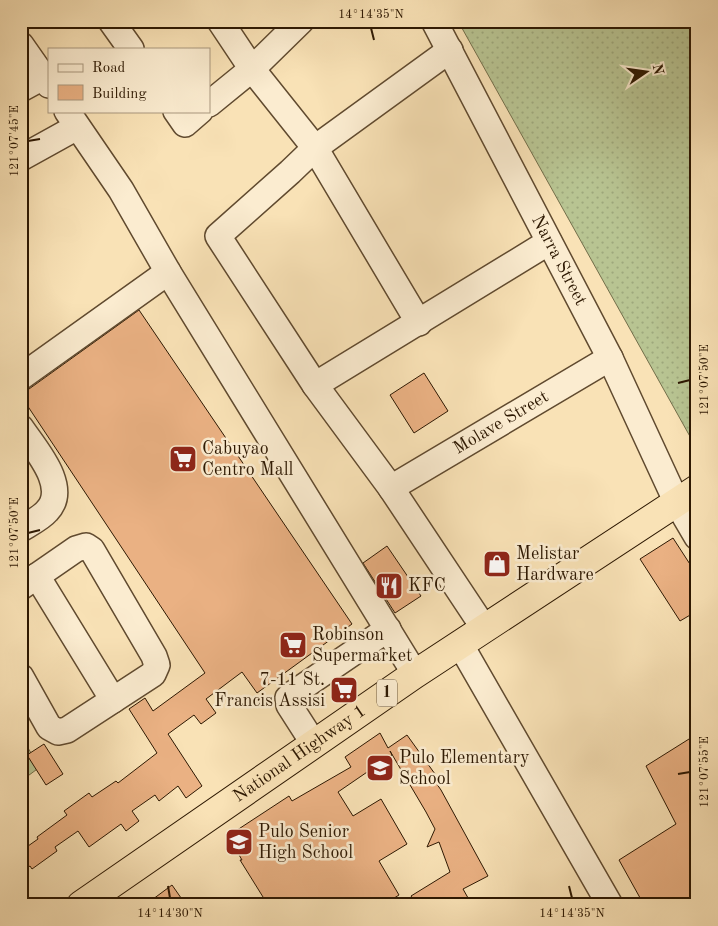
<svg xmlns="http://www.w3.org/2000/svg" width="718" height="926" viewBox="0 0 718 926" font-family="'Old Standard TT',serif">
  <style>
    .grass { fill: url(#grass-dots); stroke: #726e4a }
    .cemetery { fill: url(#cemetery-stones); stroke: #726e4a }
    .building { fill: #eab183; stroke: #2d1802 }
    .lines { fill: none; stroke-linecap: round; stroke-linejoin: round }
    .minor-casing { stroke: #604a2f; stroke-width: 28 }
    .highway-casing { stroke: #2d1802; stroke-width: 30 }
    .minor { stroke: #fbecd0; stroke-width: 25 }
    .highway { stroke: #f9e2b6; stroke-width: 28 }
    .ticks { fill: none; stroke: #2d1802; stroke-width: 2 }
    .labels { text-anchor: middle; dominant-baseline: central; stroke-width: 5; stroke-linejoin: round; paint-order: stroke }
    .shield { fill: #fbecd0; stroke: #6b5840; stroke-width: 1 }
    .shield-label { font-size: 16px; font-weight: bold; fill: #2d1802 }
    .street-label { font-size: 18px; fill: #2d1802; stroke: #fbecd0 }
    .poi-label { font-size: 18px; fill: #2d1802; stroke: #fbecd0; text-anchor: start }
    .neatline { fill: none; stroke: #2d1802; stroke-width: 2 }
    .ticks-label { font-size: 12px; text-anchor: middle; fill: #2d1802 }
  </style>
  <defs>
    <pattern id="grass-dots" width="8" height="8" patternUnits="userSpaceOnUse" patternTransform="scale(1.25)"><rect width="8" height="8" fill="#b8c492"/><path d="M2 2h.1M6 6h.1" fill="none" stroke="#9ea87c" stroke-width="1.8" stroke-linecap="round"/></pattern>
    <pattern id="cemetery-stones" width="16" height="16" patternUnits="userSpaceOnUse" patternTransform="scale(1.25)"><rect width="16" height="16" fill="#b8c492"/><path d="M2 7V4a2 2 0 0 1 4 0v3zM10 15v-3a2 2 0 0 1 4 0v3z" fill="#9ea87c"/></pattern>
  </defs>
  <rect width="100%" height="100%" fill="#f9e2b6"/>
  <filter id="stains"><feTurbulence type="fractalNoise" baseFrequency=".004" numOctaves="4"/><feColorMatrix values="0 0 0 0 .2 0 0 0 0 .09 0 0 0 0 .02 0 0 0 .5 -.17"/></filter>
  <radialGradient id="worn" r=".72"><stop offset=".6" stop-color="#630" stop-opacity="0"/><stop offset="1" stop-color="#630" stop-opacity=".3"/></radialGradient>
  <path class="grass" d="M458,21H697V449Z"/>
  <path class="cemetery" d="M21,737L40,767L21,781Z"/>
  <path class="building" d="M139,310L352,624L257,693L242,672L206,699L216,713L201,724L194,715L168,734L202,786L186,798L178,786L159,801L155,795L132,811L139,821L126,831L121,824L89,847L78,831L55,847L57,851L32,869L30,866L21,872V851L38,839L37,837L67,815L64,811L89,793L92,797L116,781L118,783L157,753L129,709L145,698L153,711L205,673L21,396V392L29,389Z
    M424,373L448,411L414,433L390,395Z
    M673,538L697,575V611L680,621L640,559Z
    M387,546L421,596L395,613L363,563Z
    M380,733L388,748L407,735L435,774L432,777L441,790L488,876L463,889L472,905H417L411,896L450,872L439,842L427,847L435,829L426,812L390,751L392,755L338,792L353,816L381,799L407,844L379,861L399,895L383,905H268L240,860H242L228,836L289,796L292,801L351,767L345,757Z
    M697,734V905H644L619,860L676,824L646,766Z
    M44,744L63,774L46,785L27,755Z
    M172,885L186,905H145Z"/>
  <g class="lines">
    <defs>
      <g id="minor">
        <path d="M111,21L131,49"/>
        <path d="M220,21L252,69L315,148L419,323"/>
        <path id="s1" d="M434,21L610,358L677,503L697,537"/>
        <path d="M21,45L49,85"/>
        <path d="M450,50L315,148L290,172L218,236L315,385L391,488L484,628"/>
        <path d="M21,89L43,77"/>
        <path d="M209,104L252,69L301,21"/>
        <path d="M67,111L121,190L168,272L415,674"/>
        <path d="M176,111L185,124L200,111"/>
        <path d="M21,158L77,127"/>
        <path d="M21,377L168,272"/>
        <path d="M315,385L549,242"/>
        <path d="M21,428C35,449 70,487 47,511C41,518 29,524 21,529"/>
        <path id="s2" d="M391,488L610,358"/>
        <path d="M37,576L113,700"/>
        <path d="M21,587L76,549L86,546L92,550L154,656L157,665L153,674L67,730L58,732L49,727L21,677"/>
        <path d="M460,644L610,905"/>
        <path d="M314,744L289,705L288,698L291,695L388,629"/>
      </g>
      <g id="highway">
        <path id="s3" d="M81,905L415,674L697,489"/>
      </g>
    </defs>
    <use href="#minor" class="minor-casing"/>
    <use href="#highway" class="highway-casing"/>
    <use href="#minor" class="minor"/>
    <use href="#highway" class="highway"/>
  </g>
  <path class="ticks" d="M371,28L374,40M28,141L40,139M678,383L690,380M28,533L40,530M678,774L690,772M168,886L170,898M569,886L572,898"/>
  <defs>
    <symbol id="supermarket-square" viewBox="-11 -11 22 22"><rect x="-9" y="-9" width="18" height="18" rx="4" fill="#8f2418" stroke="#fbecd0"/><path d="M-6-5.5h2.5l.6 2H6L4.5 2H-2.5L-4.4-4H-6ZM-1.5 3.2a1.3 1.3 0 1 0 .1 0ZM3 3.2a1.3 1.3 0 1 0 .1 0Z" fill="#fff"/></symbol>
    <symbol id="shop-square" viewBox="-11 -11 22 22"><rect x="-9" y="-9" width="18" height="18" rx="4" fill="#8f2418" stroke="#fbecd0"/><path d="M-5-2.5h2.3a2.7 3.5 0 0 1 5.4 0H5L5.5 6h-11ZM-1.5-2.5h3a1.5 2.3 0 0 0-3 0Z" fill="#fff"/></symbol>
    <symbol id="restaurant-square" viewBox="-11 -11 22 22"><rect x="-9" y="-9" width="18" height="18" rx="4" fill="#8f2418" stroke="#fbecd0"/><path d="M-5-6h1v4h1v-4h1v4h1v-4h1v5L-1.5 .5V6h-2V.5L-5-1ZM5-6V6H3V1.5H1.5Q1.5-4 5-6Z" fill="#fff"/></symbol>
    <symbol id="school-square" viewBox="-11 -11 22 22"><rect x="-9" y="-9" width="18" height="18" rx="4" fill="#8f2418" stroke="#fbecd0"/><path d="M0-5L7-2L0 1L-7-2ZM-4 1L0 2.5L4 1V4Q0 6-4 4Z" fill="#fff"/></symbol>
  </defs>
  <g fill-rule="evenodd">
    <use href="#supermarket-square" x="167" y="443" width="32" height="32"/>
    <use href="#shop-square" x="481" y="548" width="32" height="32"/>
    <use href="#restaurant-square" x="373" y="570" width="32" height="32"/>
    <use href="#supermarket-square" x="277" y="629" width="32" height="32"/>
    <use href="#supermarket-square" x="328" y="674" width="32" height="32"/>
    <use href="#school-square" x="364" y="752" width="32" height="32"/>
    <use href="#school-square" x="223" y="826" width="32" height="32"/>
  </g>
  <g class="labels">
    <rect class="shield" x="377" y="679.5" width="20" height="27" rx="4"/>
    <g class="shield-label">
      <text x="387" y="693">1</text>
    </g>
    <g class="street-label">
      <text stroke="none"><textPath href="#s1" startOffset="270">Narra Street</textPath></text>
      <text stroke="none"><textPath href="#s2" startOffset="128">Molave Street</textPath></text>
      <text stroke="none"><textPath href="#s3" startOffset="266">National Highway 1</textPath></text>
    </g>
    <g class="poi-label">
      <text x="202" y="449">Cabuyao<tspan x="202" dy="21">Centro Mall</tspan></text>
      <text x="516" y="554">Melistar<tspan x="516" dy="21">Hardware</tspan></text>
      <text x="408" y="586">KFC</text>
      <text x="312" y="635">Robinson<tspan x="312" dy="21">Supermarket</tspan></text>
      <text x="325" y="680" text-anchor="end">7-11 St.<tspan x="325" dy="21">Francis Assisi</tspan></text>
      <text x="399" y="758">Pulo Elementary<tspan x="399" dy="21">School</tspan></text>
      <text x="258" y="832">Pulo Senior<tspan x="258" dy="21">High School</tspan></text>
    </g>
  </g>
  <rect width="718" height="926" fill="none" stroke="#f9e2b6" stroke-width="55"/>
  <rect x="48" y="48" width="162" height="65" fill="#fbecd0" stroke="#a9977e"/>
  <rect x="58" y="64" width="25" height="8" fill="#fbecd0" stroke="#a9977e"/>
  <text x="92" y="72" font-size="15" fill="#2d1802">Road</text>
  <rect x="58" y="85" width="25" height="15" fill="#eab183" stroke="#a9977e"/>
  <text x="92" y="98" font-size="15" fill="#2d1802">Building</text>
  <g transform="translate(646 72) rotate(77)" stroke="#fbecd0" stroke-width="4" paint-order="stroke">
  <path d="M0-4L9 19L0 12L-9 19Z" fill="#2d1802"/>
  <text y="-8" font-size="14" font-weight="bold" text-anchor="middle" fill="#2d1802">N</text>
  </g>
  <rect x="28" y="28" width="662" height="870" class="neatline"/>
  <g class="ticks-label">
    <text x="371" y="18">14°14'35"N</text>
    <text transform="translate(14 141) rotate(-90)" y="4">121°07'45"E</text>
    <text transform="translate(704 380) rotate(-90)" y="4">121°07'50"E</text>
    <text transform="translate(14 533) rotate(-90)" y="4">121°07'50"E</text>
    <text transform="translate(704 772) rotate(-90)" y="4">121°07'55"E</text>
    <text x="170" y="917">14°14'30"N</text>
    <text x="572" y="917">14°14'35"N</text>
  </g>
  <rect width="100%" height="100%" filter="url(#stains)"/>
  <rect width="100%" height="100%" fill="url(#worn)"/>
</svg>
